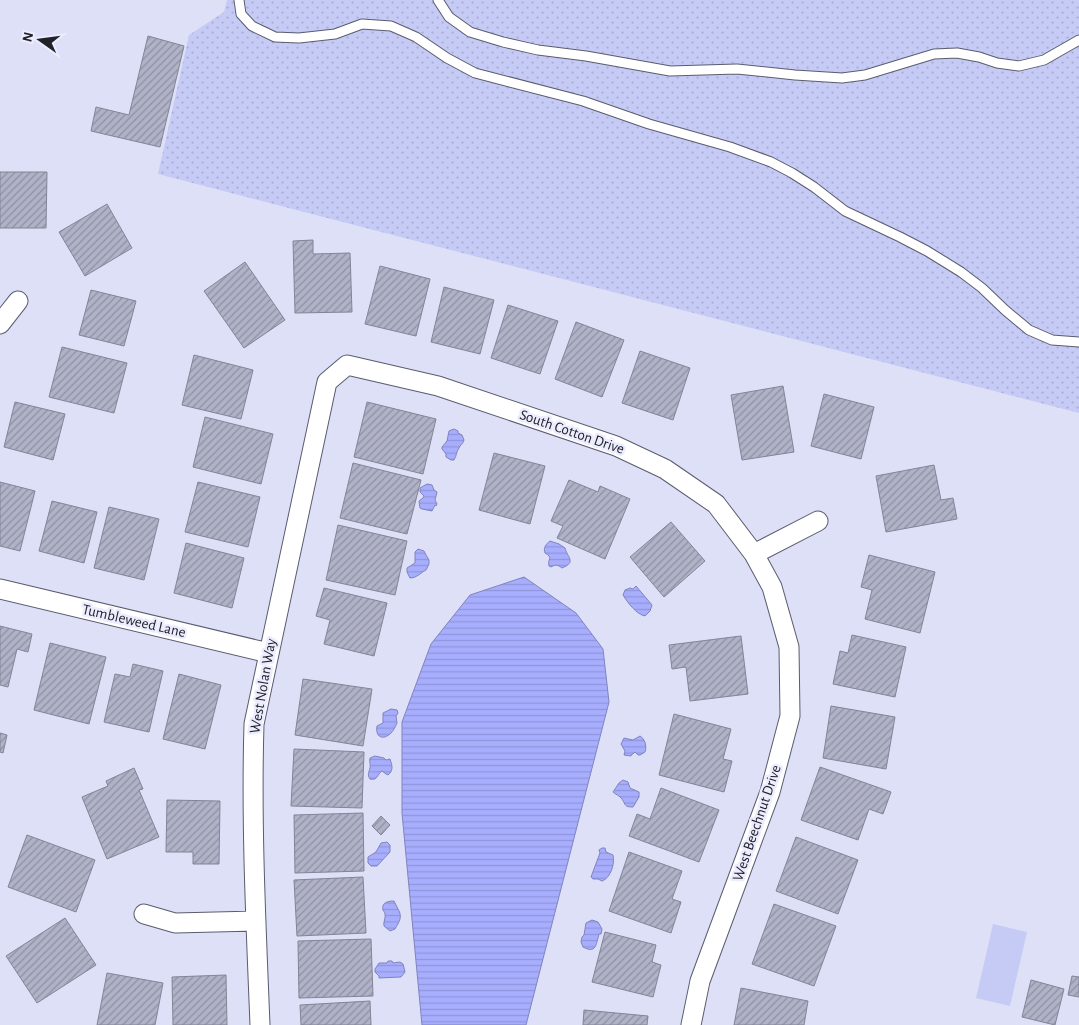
<svg xmlns="http://www.w3.org/2000/svg" width="1079" height="1025" viewBox="0 0 1079 1025" font-family="'Alegreya Sans',sans-serif">
  <style>
    .grass { fill: url(#grass-dots) }
    .garden { fill: #c6cbf6 }
    .water { fill: url(#water-rules); stroke: #7f84be }
    .building { fill: url(#building-hatch); stroke: #828498 }
    .lines { fill: none; stroke-linecap: round; stroke-linejoin: round }
    .lane-casing { stroke: #5a5c6e; stroke-width: 11 }
    .street-casing { stroke: #5a5c6e; stroke-width: 21 }
    .lane { stroke: #fff; stroke-width: 9 }
    .street { stroke: #fff; stroke-width: 19 }
    .labels { text-anchor: middle; dominant-baseline: central; stroke-width: 5; stroke-linejoin: round; paint-order: stroke }
    .street-label { font-size: 15px; fill: #202129; stroke: #ebedff }
  </style>
  <defs>
    <pattern id="grass-dots" width="8" height="8" patternUnits="userSpaceOnUse" patternTransform="scale(1.25)"><rect width="8" height="8" fill="#c6cbf6"/><path d="M2 2h.1M6 6h.1" fill="none" stroke="#aaaed3" stroke-width="1.8" stroke-linecap="round"/></pattern>
    <pattern id="water-rules" width="6" height="5" patternUnits="userSpaceOnUse" patternTransform="scale(1.25)"><rect width="6" height="5" fill="#a8aefe"/><path d="M0 2.5h6" fill="none" stroke="#9095da"/></pattern>
    <pattern id="building-hatch" width="6" height="6" patternUnits="userSpaceOnUse" patternTransform="scale(1.25)"><rect width="6" height="6" fill="#b0b2c7"/><path d="M-1 1l2-2M0 6l6-6M5 7l2-2" fill="none" stroke="#8f90a2"/></pattern>
  </defs>
  <rect width="100%" height="100%" fill="#dde0f6"/>
  <path class="grass" d="M227,0H1079V413L158,174L189,35L224,12Z"/>
  <path class="garden" d="M993,924L1027,932L1010,1006L976,998Z"/>
  <path class="water" d="M454,429L458,431V433L462,435L464,440C463,444 460,445 459,448C456,452 457,455 454,460H451L446,457V454L442,449V447L447,441L449,431Z
    M427,484L432,485L434,490L437,492L435,500L437,504L436,506L435,505L432,511L422,509L420,508L419,501L423,498L424,496L420,492V488Z
    M550,541L559,544L565,548C567,557 577,562 562,568C558,565 556,564 551,567L549,566C547,559 554,558 545,553C543,548 546,544 550,541Z
    M418,549L424,551L426,555L429,560V564L426,570C420,573 417,578 410,578L407,572V568L415,563V552Z
    M524,577L576,613L603,649L609,702L526,1025H422L402,813V722L431,644L470,595Z
    M636,586L652,605L650,611L645,616C636,614 628,603 623,595L625,590L630,588L633,589Z
    M391,709L397,710L398,713L396,716L397,723C395,727 394,730 391,733C383,741 375,737 377,726L383,723V713Z
    M640,736C645,739 647,746 645,752L640,755H638L635,752L633,754H632L631,756L624,755L625,751L621,744L624,738L633,740Z
    M375,756L384,758L386,760L390,759C392,765 394,770 388,775L386,774L382,771C377,774 378,781 370,779C367,775 369,772 370,768C371,765 369,762 370,758Z
    M623,780L628,782L630,788L639,792V797L633,807C624,807 626,805 622,799C620,796 615,794 613,792L619,783Z
    M387,842L390,845V852L377,866H371L368,863V857L376,852L381,843Z
    M602,848H605L606,852L613,855C615,863 611,878 602,881L598,879H593L591,877L600,853L599,850Z
    M394,901C395,904 397,906 398,909C403,917 399,922 395,929L390,931L384,926C383,922 386,918 385,914C385,912 383,911 383,910C381,902 389,901 394,901Z
    M592,920L598,922L602,929L601,934H599C596,945 596,954 583,947L581,942L582,937L584,935L586,923Z
    M388,961H392L393,963L400,962L403,964L405,972L401,977L379,978V976L375,972V969L379,963H387Z"/>
  <path class="building" d="M148,36L184,46L160,147L91,131L96,107L129,115Z
    M0,172H47L46,228H0Z
    M107,204L132,248L85,276L59,232Z
    M313,240V254L350,253L352,312L295,313L293,241Z
    M245,262L285,320L244,348L204,291Z
    M380,266L430,279L416,336L365,324Z
    M444,287L494,300L480,354L431,342Z
    M91,290L136,301L124,346L79,335Z
    M508,305L558,321L540,374L491,358Z
    M576,322L624,340L602,397L555,379Z
    M62,347L127,363L114,413L49,397Z
    M640,351L690,368L673,420L622,403Z
    M194,355L253,370L241,419L182,405Z
    M783,386L794,452L742,460L731,395Z
    M824,394L874,407L861,459L811,446Z
    M15,402L65,414L53,460L4,447Z
    M367,402L436,419L423,474L354,457Z
    M205,417L273,434L261,484L193,467Z
    M494,453L545,466L530,524L479,510Z
    M353,463L421,480L407,534L340,518Z
    M934,465L941,500L953,498L957,519L886,532L876,476Z
    M569,480L598,492L600,486L630,499L605,559L557,538L563,526L551,521Z
    M0,482L35,491L20,551L0,546Z
    M198,482L260,497L248,547L185,532Z
    M52,501L97,512L84,563L39,551Z
    M109,507L159,519L144,580L94,568Z
    M671,522L705,561L664,597L630,557Z
    M338,525L407,541L395,595L326,580Z
    M186,543L244,558L232,608L174,593Z
    M869,555L935,572L920,633L865,619L872,590L861,587Z
    M324,588L387,603L374,656L324,644L330,620L316,616Z
    M0,626L32,634L28,652L17,649L8,687L0,685Z
    M852,635L906,647L895,697L833,684L840,651L848,653Z
    M741,636L748,694L690,701L686,667L672,669L669,645Z
    M50,643L106,657L89,724L34,710Z
    M133,664L163,671L149,732L104,722L115,674L130,677Z
    M179,674L221,685L205,749L163,739Z
    M303,679L372,689L363,746L295,735Z
    M831,706L895,717L886,769L823,758Z
    M674,714L731,729L723,759L732,761L724,792L659,775Z
    M0,733L7,735L3,753L0,752Z
    M294,749L364,752L362,808L291,806Z
    M820,767L891,792L883,814L869,809L858,840L801,820Z
    M134,768L143,789L139,790L159,837L107,859L82,797L108,786L106,781Z
    M661,788L719,810L699,862L629,836L637,814L650,819Z
    M167,800L220,801L219,864H193V852H166Z
    M363,813L364,871L295,873L294,815Z
    M381,816L390,825L381,835L372,826Z
    M27,835L95,860L76,912L8,887Z
    M796,837L858,860L838,914L776,891Z
    M629,852L682,871L672,899L681,902L671,933L609,911Z
    M363,877L366,933L297,936L294,880Z
    M774,904L836,926L814,986L752,964Z
    M65,918L96,965L37,1003L6,956Z
    M605,932L656,945L652,962L661,965L653,997L592,982Z
    M371,939L373,996L299,998L298,941Z
    M107,973L163,983L155,1025H97Z
    M226,975L227,1025H173L172,977Z
    M1072,976L1079,977V997L1068,995Z
    M1031,980L1064,989L1055,1025L1022,1017Z
    M741,988L808,1001L804,1025H734Z
    M370,1001L371,1025H301L300,1005Z
    M584,1010L648,1016L647,1025H583Z"/>
  <g class="lines">
    <defs>
      <path id="lane" d="M239,0L241,14L252,26L275,37L299,38L335,34L362,24L391,26L416,37L447,58L475,73L583,101L649,124L730,147L771,162L792,173L814,187L845,211L900,237L927,251L961,272L982,288L1005,310L1029,330L1052,340L1079,342
        M438,0L449,17L470,32L503,42L538,50L586,56L670,71L737,69L795,75L842,78L865,75L934,54L957,53L979,57L997,63L1019,66L1044,60L1079,40"/>
      <path id="street" d="M0,324L18,301
        M754,554L818,521
        M0,589L269,653
        M144,914L175,923L256,921
        M260,1025C256,925 251,824 254,724L327,382L347,365L438,386L616,446L665,469L716,504L754,554L772,587L789,647L790,716L770,792L700,981L691,1025"/>
    </defs>
    <use href="#lane" class="lane-casing"/>
    <use href="#street" class="street-casing"/>
    <use href="#lane" class="lane"/>
    <use href="#street" class="street"/>
  </g>
  <g class="labels">
    <g class="street-label">
      <text transform="translate(572 432) rotate(19)">South Cotton Drive</text>
      <text transform="translate(134 621) rotate(13)">Tumbleweed Lane</text>
      <text transform="translate(263 686) rotate(-80)">West Nolan Way</text>
      <text transform="translate(757 823) rotate(-71)">West Beechnut Drive</text>
    </g>
  </g>
  <g transform="translate(40 40) rotate(284)" stroke="#ebedff" stroke-width="4" paint-order="stroke">
  <path d="M0-4L9 19L0 12L-9 19Z" fill="#202129"/>
  <text y="-8" font-size="14" font-weight="bold" text-anchor="middle" fill="#202129">N</text>
  </g>
</svg>
